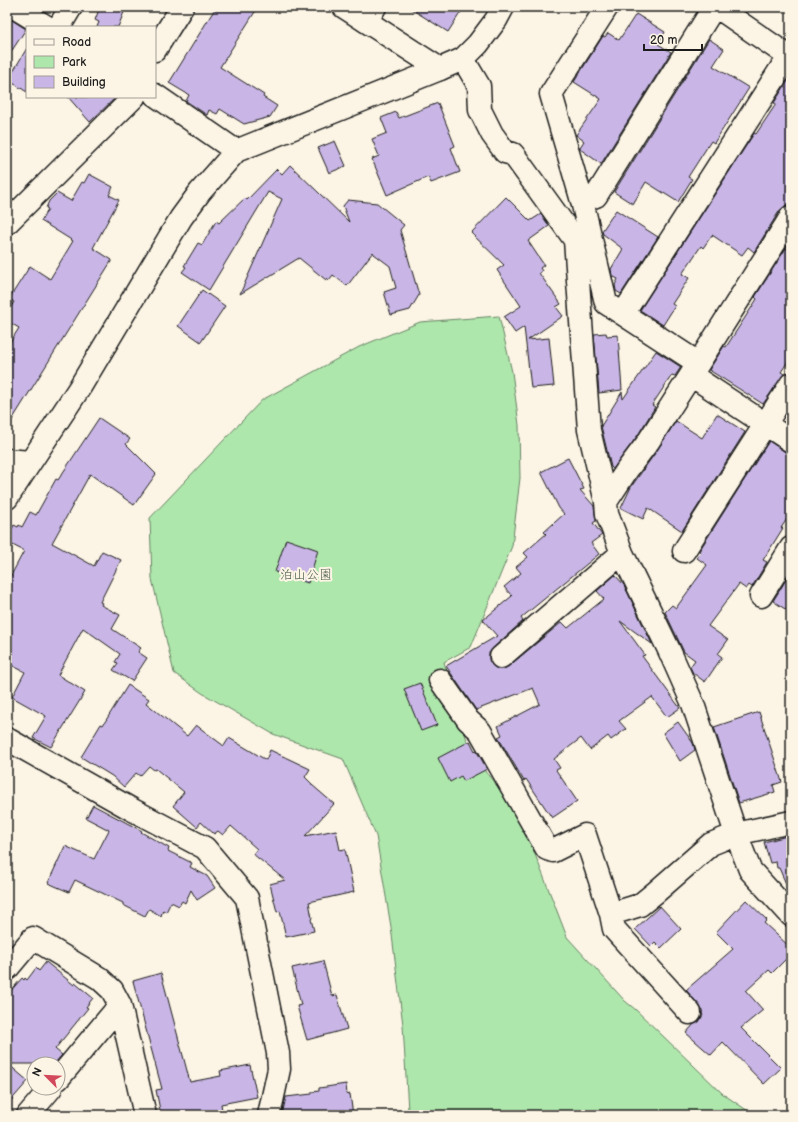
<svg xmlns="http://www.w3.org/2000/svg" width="798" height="1122" viewBox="0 0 798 1122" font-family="'Balsamiq Sans','Klee One',sans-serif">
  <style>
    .green { fill: #aee7ab; stroke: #658264 }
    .building { fill: #c9b6e6; stroke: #1c1c1c }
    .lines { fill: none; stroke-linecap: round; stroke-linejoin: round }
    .minor-casing { stroke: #1c1c1c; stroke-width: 25 }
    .tertiary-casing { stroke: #1c1c1c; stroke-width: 25 }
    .minor { stroke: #fcf5e5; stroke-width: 22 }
    .tertiary { stroke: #fcf5e5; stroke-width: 22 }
    .labels { text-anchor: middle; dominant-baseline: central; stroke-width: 4; stroke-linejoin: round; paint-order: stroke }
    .park-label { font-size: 13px; fill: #485947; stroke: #fcf5e5 }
  </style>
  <rect width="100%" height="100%" fill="#fcf5e5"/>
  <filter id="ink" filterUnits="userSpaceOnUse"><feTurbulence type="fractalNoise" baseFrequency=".025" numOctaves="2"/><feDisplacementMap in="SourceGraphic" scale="8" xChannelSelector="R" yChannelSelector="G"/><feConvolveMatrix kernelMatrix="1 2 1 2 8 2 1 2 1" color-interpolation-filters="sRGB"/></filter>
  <g filter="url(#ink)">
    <path class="green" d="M499,316L512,372L519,425L520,478L512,546L471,647L444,662L471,754L519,813L567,937L625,1001L636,1010L723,1094L754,1115H403L408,1111L403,1025L391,927L376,836L343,759L273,734L202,693L174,673L152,579L150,518L262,400L359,347L420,322Z"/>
    <path class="building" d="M100,7H126L118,27H97L99,22L95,20Z
      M216,7H258L220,67L264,95L263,97L277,106L270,117L244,124L220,109L217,114L209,110L207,115L186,101L189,95L169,83Z
      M408,7H464L448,32Z
      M636,14L665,32L658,44L671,52L601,164L580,149V147L584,141L576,135L601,99L574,82L603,36L605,37L608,33L619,40Z
      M7,17L26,29L7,58Z
      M709,39L724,49L713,66L749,88L714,143L711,141L688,177L692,179L678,202L646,182L633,204L614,192Z
      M27,48V92L8,80Z
      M791,76V200L787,205L785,206L780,210L754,252L748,247L742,255L712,235L703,248L701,246L682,274L689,278L672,304L675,306L663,325L640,310L753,135L754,133L756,134L776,104L774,103Z
      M68,97H116L90,122Z
      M438,103L455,146L451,148L460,172L431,183L428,177L387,195L372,159L379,156L372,139L387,133L381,118L396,112L399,118Z
      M335,141L346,166L329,173L318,148Z
      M290,165L349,222L343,206L348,200L377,203L404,225L400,230L419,295L410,310L391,315L384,292L396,288L390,266L374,254L373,252L347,286L333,275L329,280L327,278L326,280L299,258L240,294L282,199L268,192L209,290L182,272L186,267L184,266L198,243L202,245L216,221L219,223L245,198L247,200L277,169L282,174Z
      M89,174L113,187L109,195L119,200L93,248L112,260L7,428V347L19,328L7,321V313L14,302L9,299L30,266L50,279L73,241L41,221L48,209L46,208L49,201L57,193L71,201L82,182L84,183Z
      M506,197L530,221L541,214L549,226L528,241L544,265L540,268L542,271L539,273L561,304L556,307L563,316L528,340L549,338L554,386L531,388L524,327L515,333L504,317L521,306L497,270L504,265L471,233Z
      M616,210L658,237L621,294L616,291L615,285L618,279L612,276L611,269L623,249L603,234L602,231Z
      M786,248L791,251V357L781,372L784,374L763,404L709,370L724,346L726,347L757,299L755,297Z
      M202,290L225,306L201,342L178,326Z
      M606,333L607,336L618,335L622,390L599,393L594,334Z
      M656,351L681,367L675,376L672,375L652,405L655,407L638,435L613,469L611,467L601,426L622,392L623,399Z
      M717,414L745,432L682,531L648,508L643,519L621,508L631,487L658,449L676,421L702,438Z
      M99,418L130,439L126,444L156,474L134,505L90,474L52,543L94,566L102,551L121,560L100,602L102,603L101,605L120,615L112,629L141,648L138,652L147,658L132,681L113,670L118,663L115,662L120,654L83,628L58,675L85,692L51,747L33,738L46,716L12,697L25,672L7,663V583L24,551L7,542V538L14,525L18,527L19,525L22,527L30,512L36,515L56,479L58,480Z
      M769,441L791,456V513L781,528H783L763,560L767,562L752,587L749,585L746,589L739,584L708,626L728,640L718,654L722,657L705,682L693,673L690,667L695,660L684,652L665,612L672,605L676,608L707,565L697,558L701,552L699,551Z
      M568,458L584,489L580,490L594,506L596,521L593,523L602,535L591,543L599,554L521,618L523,621L493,648L489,653V660L492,665L497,669H504L509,666L562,622L568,628L604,599L597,591L615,575L624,585L652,644L620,621L645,655L642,656L680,708L667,717L652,697L619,721L626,729L611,740L608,736L590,750L581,738L554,759L560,768L556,770L577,801L552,818L526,779L524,781L498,737L502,735L498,726L540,704L533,688L476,710L446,666L497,636L483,620L512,596L504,587L521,573L516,567L528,557L524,553L546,534L544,532L564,514L559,508L541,472Z
      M286,539L318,550L308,583L275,572Z
      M789,575L791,576V613L773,601Z
      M420,683L437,725L421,731L404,689Z
      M128,685L149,699L146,703L187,736L196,725L224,746L229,738L266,760L270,750L310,769L305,777L312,784V785L334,804L305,836L336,830L340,850L345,849L354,892L309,902L312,918L311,919L314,931L286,937L280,911L277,912L270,884L285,880L253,854L257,849L231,826L223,835L218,831L214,834L201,822L197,827L173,806L184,792L156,769L154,770L149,766L140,776L136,773L124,787L112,776L81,757L101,724L103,725Z
      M759,712L782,782L773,785L775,792L739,803L714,727Z
      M678,722L693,743L695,750L680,761L663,733Z
      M470,741L475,751L476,750L487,769L464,781L461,776L450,782L438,758Z
      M93,805L142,831L141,832L169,848L168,851L192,863L190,867L207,876L215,888L197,900L191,890L185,903L182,901L179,906L171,902L166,912L163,910L161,916L149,909L145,916L123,905V903L75,880L69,892L48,883L65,846L94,859L109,830L86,818Z
      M791,835V895L779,868H777L776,862L770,863L764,842Z
      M746,900L767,920L764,923L791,948V954L772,973L769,970L746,991L763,1010L741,1028L781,1068L764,1084L723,1042L711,1055L686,1033L694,1024L699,1022L703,1015L702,1014V1010L699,1005L686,990L733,949L716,932Z
      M660,906L681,929L661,948L655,942L651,946L635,929Z
      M323,961L332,996L337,995L347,1029L307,1040L297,1006L301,1005L292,968Z
      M46,962L74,985L75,983L93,998L86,1007L88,1008L55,1049L62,1055L54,1064H8L28,1081L7,1105V995L22,978L24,980L25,978L27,980L36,968L39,971Z
      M161,973L190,1082L221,1076L220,1071L250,1065L257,1097L221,1104L222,1110L204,1113L205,1115H161L156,1090L162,1089L133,981Z
      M346,1084L347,1095L350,1094L353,1115H282L286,1097L312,1094V1092L319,1091V1088Z"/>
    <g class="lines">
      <defs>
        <path id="minor" d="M14,7L47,27
          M607,7L551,94L582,201L606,303L698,363
          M717,7L791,58
          M366,21L375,7
          M59,27L71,7
          M155,50L182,7
          M463,59L479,86L480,110L492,134L505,152L513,154L575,240L589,430L606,502L607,514L622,553L669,650L693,704L736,834L750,870L791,915
          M155,95L236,151
          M582,201L596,196L714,7
          M791,217L691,375L791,441
          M7,223L134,97
          M623,314L789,56
          M7,460L30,462
          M7,498L80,387L181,218L200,192L236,151L440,69
          M606,502L627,470L648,442L691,375
          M684,551L791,384
          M761,596L791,548
          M501,657L622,553
          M440,680L468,720L480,731L547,849L553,851L585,835L611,914L614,929L690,1013
          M7,739L131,809L205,848L247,898L278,1053L279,1069L269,1115
          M611,914L640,905L656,892L711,844L736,834L791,822
          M7,969L33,938L99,978L112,990L120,1005L145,1115
          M58,1079L120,1005
          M28,1115L51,1088"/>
        <path id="tertiary" d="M344,7L440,69L463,59L478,44L496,20L503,7"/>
      </defs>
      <use href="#minor" class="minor-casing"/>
      <use href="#tertiary" class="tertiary-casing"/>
      <use href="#minor" class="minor"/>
      <use href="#tertiary" class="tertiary"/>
    </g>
  </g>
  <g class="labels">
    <g class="park-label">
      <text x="306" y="575">泊山公園</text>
    </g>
  </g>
  <rect width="798" height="1122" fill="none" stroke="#fcf5e5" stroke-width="24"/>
  <rect x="12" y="12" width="774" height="1098" fill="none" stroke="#1c1c1c" stroke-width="1.5" filter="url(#ink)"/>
  <rect x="26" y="26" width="130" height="72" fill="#fcf5e5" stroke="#a29e95"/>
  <rect x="34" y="39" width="20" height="6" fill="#fcf5e5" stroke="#a29e95"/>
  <text x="62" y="46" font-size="12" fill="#1c1c1c">Road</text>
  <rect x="34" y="56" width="20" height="12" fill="#aee7ab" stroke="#a29e95"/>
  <text x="62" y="66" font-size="12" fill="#1c1c1c">Park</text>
  <rect x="34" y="76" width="20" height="12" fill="#c9b6e6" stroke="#a29e95"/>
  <text x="62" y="86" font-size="12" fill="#1c1c1c">Building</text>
  <g transform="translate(46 1076) rotate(294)"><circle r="19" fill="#fcf5e5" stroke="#a29e95"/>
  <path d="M0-3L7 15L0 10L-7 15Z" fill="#d1495b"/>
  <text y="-6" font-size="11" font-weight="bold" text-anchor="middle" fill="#1c1c1c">N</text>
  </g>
  <path d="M644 44v6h58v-6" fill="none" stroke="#1c1c1c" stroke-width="2"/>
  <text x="650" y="44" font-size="12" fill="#1c1c1c" stroke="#fcf5e5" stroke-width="3" paint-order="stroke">20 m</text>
</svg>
